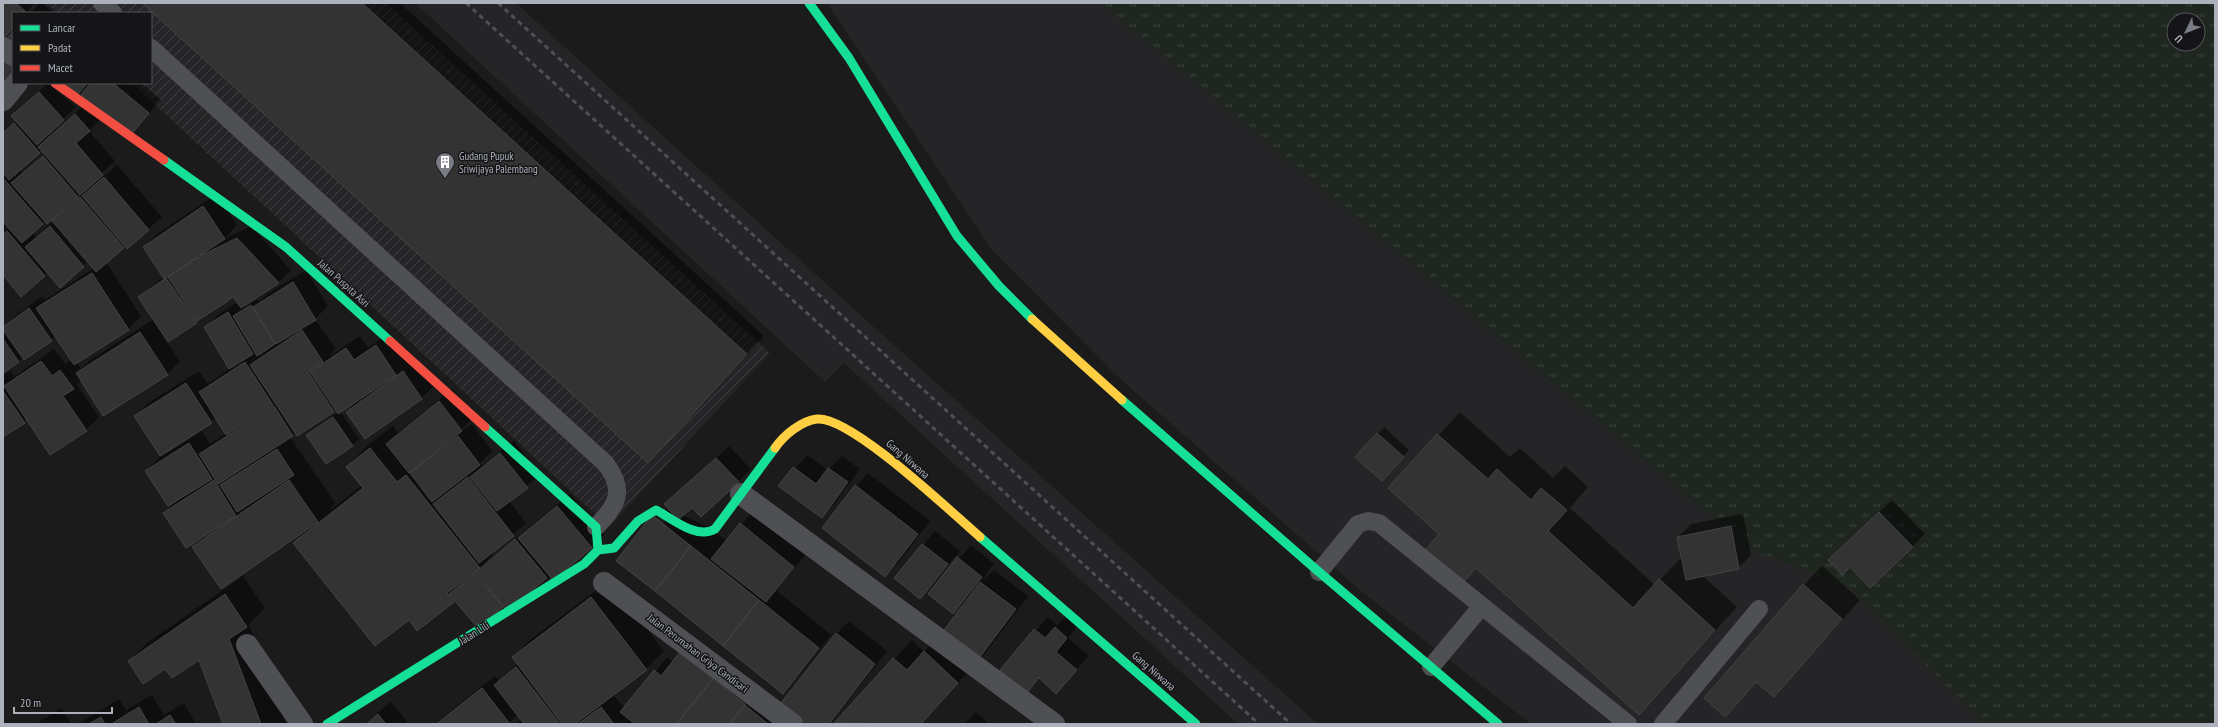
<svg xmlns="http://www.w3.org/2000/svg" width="2218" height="727" viewBox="0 0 2218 727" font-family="'PT Sans Narrow',sans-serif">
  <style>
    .built { fill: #252527; fill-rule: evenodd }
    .industrial { fill: url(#industrial-furrows) }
    .grass { fill: url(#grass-tufts); fill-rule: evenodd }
    .shadow { fill: #0007; fill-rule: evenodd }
    .building { fill: #333; stroke: #434447 }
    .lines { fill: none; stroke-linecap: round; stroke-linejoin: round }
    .lane { stroke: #4e5054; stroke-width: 18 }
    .street { stroke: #4e5054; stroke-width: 22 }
    .fast { stroke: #16e098; stroke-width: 9 }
    .slow { stroke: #ffcf43; stroke-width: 9 }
    .jam { stroke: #f24e42; stroke-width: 9 }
    .rail { stroke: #4f5053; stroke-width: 3; stroke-dasharray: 5 4; stroke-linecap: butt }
    .labels { text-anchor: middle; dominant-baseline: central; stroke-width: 3; stroke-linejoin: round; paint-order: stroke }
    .poi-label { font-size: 11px; fill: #acb1bc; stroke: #151517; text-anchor: start }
    .street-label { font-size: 11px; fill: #acb1bc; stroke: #151517 }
  </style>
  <defs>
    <pattern id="industrial-furrows" width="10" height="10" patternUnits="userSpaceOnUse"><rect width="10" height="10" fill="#252527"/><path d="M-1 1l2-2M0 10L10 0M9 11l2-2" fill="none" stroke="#424244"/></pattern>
    <pattern id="grass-tufts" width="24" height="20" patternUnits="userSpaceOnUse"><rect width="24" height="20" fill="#1e261f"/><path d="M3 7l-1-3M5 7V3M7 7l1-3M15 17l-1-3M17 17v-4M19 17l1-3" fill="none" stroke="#3c433e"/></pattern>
  </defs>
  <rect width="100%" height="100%" fill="#1b1b1b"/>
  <path class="built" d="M415,3H516L875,328L1318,724H1238L844,363L825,382Z
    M827,3H2215V724H1531L1361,591L1117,376L992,250ZM2174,20H2198V44H2174Z"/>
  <path class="industrial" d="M46,3H386L770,353L609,527L132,83H151V13H57Z"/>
  <path class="grass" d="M1100,3H2215V724H1983L1852,589L1750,549ZM2174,20H2198V44H2174Z"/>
  <path class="shadow" d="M3,3H34L26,13H13V28L3,38L7,40L13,33V82L3,96Z
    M40,3H42L54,13H30Z
    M143,3H400L764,336L648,462Z
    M48,83L76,107L47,134L49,136L88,102L102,117L89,131L115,161L47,222L45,221L32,232L36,237L66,208L117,165L162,217L128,247L126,245L106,262L141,316L128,329L76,362L81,369L90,360L154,319L140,297L163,277L144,247L157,234L217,194L237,225L224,239L251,226L291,270L278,283L244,305L245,307L258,299L259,302L267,294L306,270L328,306L315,319L335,348L330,356L360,336L368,348L389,333L435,385L422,398L365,438L347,412L358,399L340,411L359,439L352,445L307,435L338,412L336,409L297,435L296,432L290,437L335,503L328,512L362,485L347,467L369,444L393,426L398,433L452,389L474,417L459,432L472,424L492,451L480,463L482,466L514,441L540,474L509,501L526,523L499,547L483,565L570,494L604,535L508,610L456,600L417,630L409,618L295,543L312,526L193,547L205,535L165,513L177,500L146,471L159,458L202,431L210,444L226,433L216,417L211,422L136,416L148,403L199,371L208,384L230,368L205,328L218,315L238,302L234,296L167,342L180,361L167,374L81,380L77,385L99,417L86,430L27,419L3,436V376L11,371L14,377L54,349L65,364L71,360L56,336L3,372V323L5,326L16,315L43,296L45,300L94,268L88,261L60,286L48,272L22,295L4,275L3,276V232L10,228L8,226L3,232V133L17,121L12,116ZM42,150L45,154L23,173L19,170ZM268,348L269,349L261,355L260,352Z
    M93,83H141L161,100L130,134Z
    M1460,412L1510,457L1520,448L1553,478L1565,466L1588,487L1570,508L1655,585L1682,557L1678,537L1691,524L1743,514L1751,555L1738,568L1702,575L1737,607L1639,713L1477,568L1462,583L1441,534L1390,488Z
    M1384,427L1409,450L1388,473L1357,457Z
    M729,446L751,469L738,482L692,506L682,515L710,528L727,541L753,511L806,554L776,590L831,635L795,680L783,693L656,591L667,504Z
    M807,455L828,470L842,456L860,469L834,504L821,517L780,486Z
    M868,473L930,521L898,563L885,575L856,486Z
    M1892,500L1925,534L1912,547H1842Z
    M935,531L960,551L920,598L896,578Z
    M971,545L994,564L981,581L994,570L1028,596L987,651L921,724H837L835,723L912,640L924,652L943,633L970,598L953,613L929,594Z
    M1822,566L1860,600L1774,696L1757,681L1725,715L1706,698L1804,585Z
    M243,576L265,608L249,624L286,724H224L199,659L166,667L129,661L147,643Z
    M610,580L664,651L646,669L613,694L624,708L667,658L673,662L681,652L782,724H515L522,719L518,714L508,724H434L495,676L499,681L518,664L513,657L531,639Z
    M1068,615L1079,624L1068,638L1089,656L1056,692L1041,678L1027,692L1001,669L1048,617L1057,625Z
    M849,621L887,651L830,724H809L836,634Z
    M152,695L164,715L184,703L196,724H78L119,699L126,710Z
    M391,702L409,724H365L367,722Z
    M61,708L71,724H36Z
    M976,712L989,724H964Z"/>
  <path class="building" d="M3,3H16L26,12L13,13V27L3,40Z
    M142,3H362L747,354L648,463Z
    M13,31V48L5,41Z
    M3,59L13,66V78L3,93Z
    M65,83H87L78,94Z
    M91,83H113L149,113L130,136L81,95Z
    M39,92L64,120L37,145L11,116Z
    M75,114L90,131L76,143L103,175L80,195L38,147Z
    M14,123L40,153L9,180L3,173V133Z
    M43,156L78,197L47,224L11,183Z
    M104,177L149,230L127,249L82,196Z
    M3,178L43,224L22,243L3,222Z
    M80,197L124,248L96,272L52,221Z
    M203,206L225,239L164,279L143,247Z
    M50,226L84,267L60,288L25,247Z
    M7,231L45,276L21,297L4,276L3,278V235Z
    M237,238L279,283L241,308L233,297L229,300L200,256Z
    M199,257L228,301L197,321L168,277Z
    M92,273L129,330L74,365L36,308Z
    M166,278L197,323L168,342L138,297Z
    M293,282L316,320L276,344L253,307Z
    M251,305L275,344L257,356L233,316Z
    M29,308L52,341L24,360L3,330V327Z
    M228,312L253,354L229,369L204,327Z
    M302,330L323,362L308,372L334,412L297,436L250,365Z
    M140,332L168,375L103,416L76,373Z
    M3,339L19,362L3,373Z
    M376,345L396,375L338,414L310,372L346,348L354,360Z
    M41,361L52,376L60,370L74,389L63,396L87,431L50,455L4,386Z
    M245,362L273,405L226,435L199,392Z
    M403,371L422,399L365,439L346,412Z
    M186,383L212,423L160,456L134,416Z
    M3,391L25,423L3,437Z
    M439,401L462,431L409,473L386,444Z
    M274,406L293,436L218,484L199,454Z
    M333,417L353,446L326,464L306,435Z
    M1377,433L1404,457L1382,481L1355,457Z
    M1437,434L1488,479L1497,469L1531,500L1541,488L1567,510L1548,531L1633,608L1659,579L1715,630L1639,715L1476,568L1462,584L1425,551L1439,534L1388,488Z
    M458,436L480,465L432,502L410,473Z
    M189,443L212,479L168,506L145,471Z
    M370,448L397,482L406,475L480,568L447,593L454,602L417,631L409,620L375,646L293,543L363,488L346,467Z
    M277,449L294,475L237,512L220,485Z
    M500,453L528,488L497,511L470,477Z
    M716,458L739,482L701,517L692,508L678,520L664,504Z
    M793,467L816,484L828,468L848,482L822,518L778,486Z
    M468,477L514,536L479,563L433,504Z
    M214,480L236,516L186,548L163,513Z
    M289,480L318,522L221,589L192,547Z
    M855,485L918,534L885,577L822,528Z
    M557,506L592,548L553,580L518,538Z
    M1879,512L1913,547L1870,588L1850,567L1842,575L1828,560Z
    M652,515L691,546L655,591L616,561Z
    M740,523L794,567L766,602L711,559Z
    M1731,526L1739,569L1686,580L1677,537Z
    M515,539L547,578L507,611L476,572Z
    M922,544L948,564L920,599L894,578Z
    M691,546L759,600L723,646L655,591Z
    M957,557L982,577L953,614L928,594Z
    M475,573L503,607L478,628L449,594Z
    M980,582L1016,609L974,665L938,638Z
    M1803,584L1842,619L1774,697L1756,682L1725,717L1704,698Z
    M225,594L247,627L229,639L261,724H223L199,660L172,678L165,669L143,684L128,661Z
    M591,597L647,670L575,724H562L512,657Z
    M759,600L819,648L783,694L723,646Z
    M1055,627L1067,638L1056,652L1077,670L1056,694L1039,678L1027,693L1000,670L1034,629L1045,638Z
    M836,633L875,664L829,724H807L781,703Z
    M924,651L958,683L921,724L834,723L893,658L907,670Z
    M680,652L713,678L676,724H635L620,712L654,670L661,676Z
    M516,667L560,724H524L494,685Z
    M713,679L745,704L729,724H677Z
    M482,688L510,724H436Z
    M745,705L768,724H730Z
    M139,707L149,724H113V723Z
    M601,707L614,724H578Z
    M378,714L386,724H366Z
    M170,715L176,724H156Z
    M101,717L105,724H89Z"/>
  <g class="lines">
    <path class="lane" d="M102,3L113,13
      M151,48L606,464C626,491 617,505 596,527
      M1319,572L1358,524L1368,521L1379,523L1628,724
      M1431,667L1481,607
      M1663,724L1759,609"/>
    <path class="street" d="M3,48L13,55
      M3,100L17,83
      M741,494L1054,724
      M604,583L792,724
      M247,645L302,724"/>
    <path class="fast" d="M809,3L849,58L957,236L999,286L1032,319
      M164,160L286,247L390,341
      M1122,400L1319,572L1498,724
      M980,537L1196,724
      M598,550L614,548L638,521L656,510C673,519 697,540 715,529L775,448
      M327,724L584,564L598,550L596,527L485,427"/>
    <path class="slow" d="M1032,319L1122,400
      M775,448C784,435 801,421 817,419C851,416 951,512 980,537"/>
    <path class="jam" d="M55,83L164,160
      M390,341L485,427"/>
    <path class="rail" d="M466,3L1259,724
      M498,3L1291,724"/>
  </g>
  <defs>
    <symbol id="building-pin" viewBox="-11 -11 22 30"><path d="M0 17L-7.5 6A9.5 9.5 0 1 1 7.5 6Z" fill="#797c84" stroke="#151517"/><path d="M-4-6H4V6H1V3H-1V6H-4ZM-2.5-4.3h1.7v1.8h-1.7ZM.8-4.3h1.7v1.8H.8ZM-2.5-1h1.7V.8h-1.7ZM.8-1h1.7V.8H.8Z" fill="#fff"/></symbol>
  </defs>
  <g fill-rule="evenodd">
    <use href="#building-pin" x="434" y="151" width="22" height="30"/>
  </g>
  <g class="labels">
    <g class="poi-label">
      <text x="459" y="156">Gudang Pupuk<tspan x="459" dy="13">Sriwijaya Palembang</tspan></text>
    </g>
    <g class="street-label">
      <text transform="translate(344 283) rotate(42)">Jalan Puspita Asri</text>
      <text transform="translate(908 459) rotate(41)">Gang Nirwana</text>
      <text transform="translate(474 633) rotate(-32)">Jalan Lili</text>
      <text transform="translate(698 653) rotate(37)">Jalan Perumahan Griya Candisari</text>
      <text transform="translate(1154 671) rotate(41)">Gang Nirwana</text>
    </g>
  </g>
  <rect width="2218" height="727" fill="none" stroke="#acb1bc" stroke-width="8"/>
  <rect x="12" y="12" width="140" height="72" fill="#151517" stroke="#515359"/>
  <rect x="20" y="25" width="20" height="6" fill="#16e098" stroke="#515359"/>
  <text x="48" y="32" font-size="12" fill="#acb1bc">Lancar</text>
  <rect x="20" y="45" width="20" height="6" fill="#ffcf43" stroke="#515359"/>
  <text x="48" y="52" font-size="12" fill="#acb1bc">Padat</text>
  <rect x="20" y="65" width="20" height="6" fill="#f24e42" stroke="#515359"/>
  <text x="48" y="72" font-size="12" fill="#acb1bc">Macet</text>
  <g transform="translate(2186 32) rotate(227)"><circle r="19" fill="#151517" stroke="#515359"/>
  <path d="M0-3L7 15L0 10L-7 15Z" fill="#797c84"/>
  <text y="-6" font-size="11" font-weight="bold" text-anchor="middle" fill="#acb1bc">U</text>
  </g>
  <path d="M14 707v6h98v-6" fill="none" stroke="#acb1bc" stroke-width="2"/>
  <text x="20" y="707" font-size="12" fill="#acb1bc" stroke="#151517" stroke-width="3" paint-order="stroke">20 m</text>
</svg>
